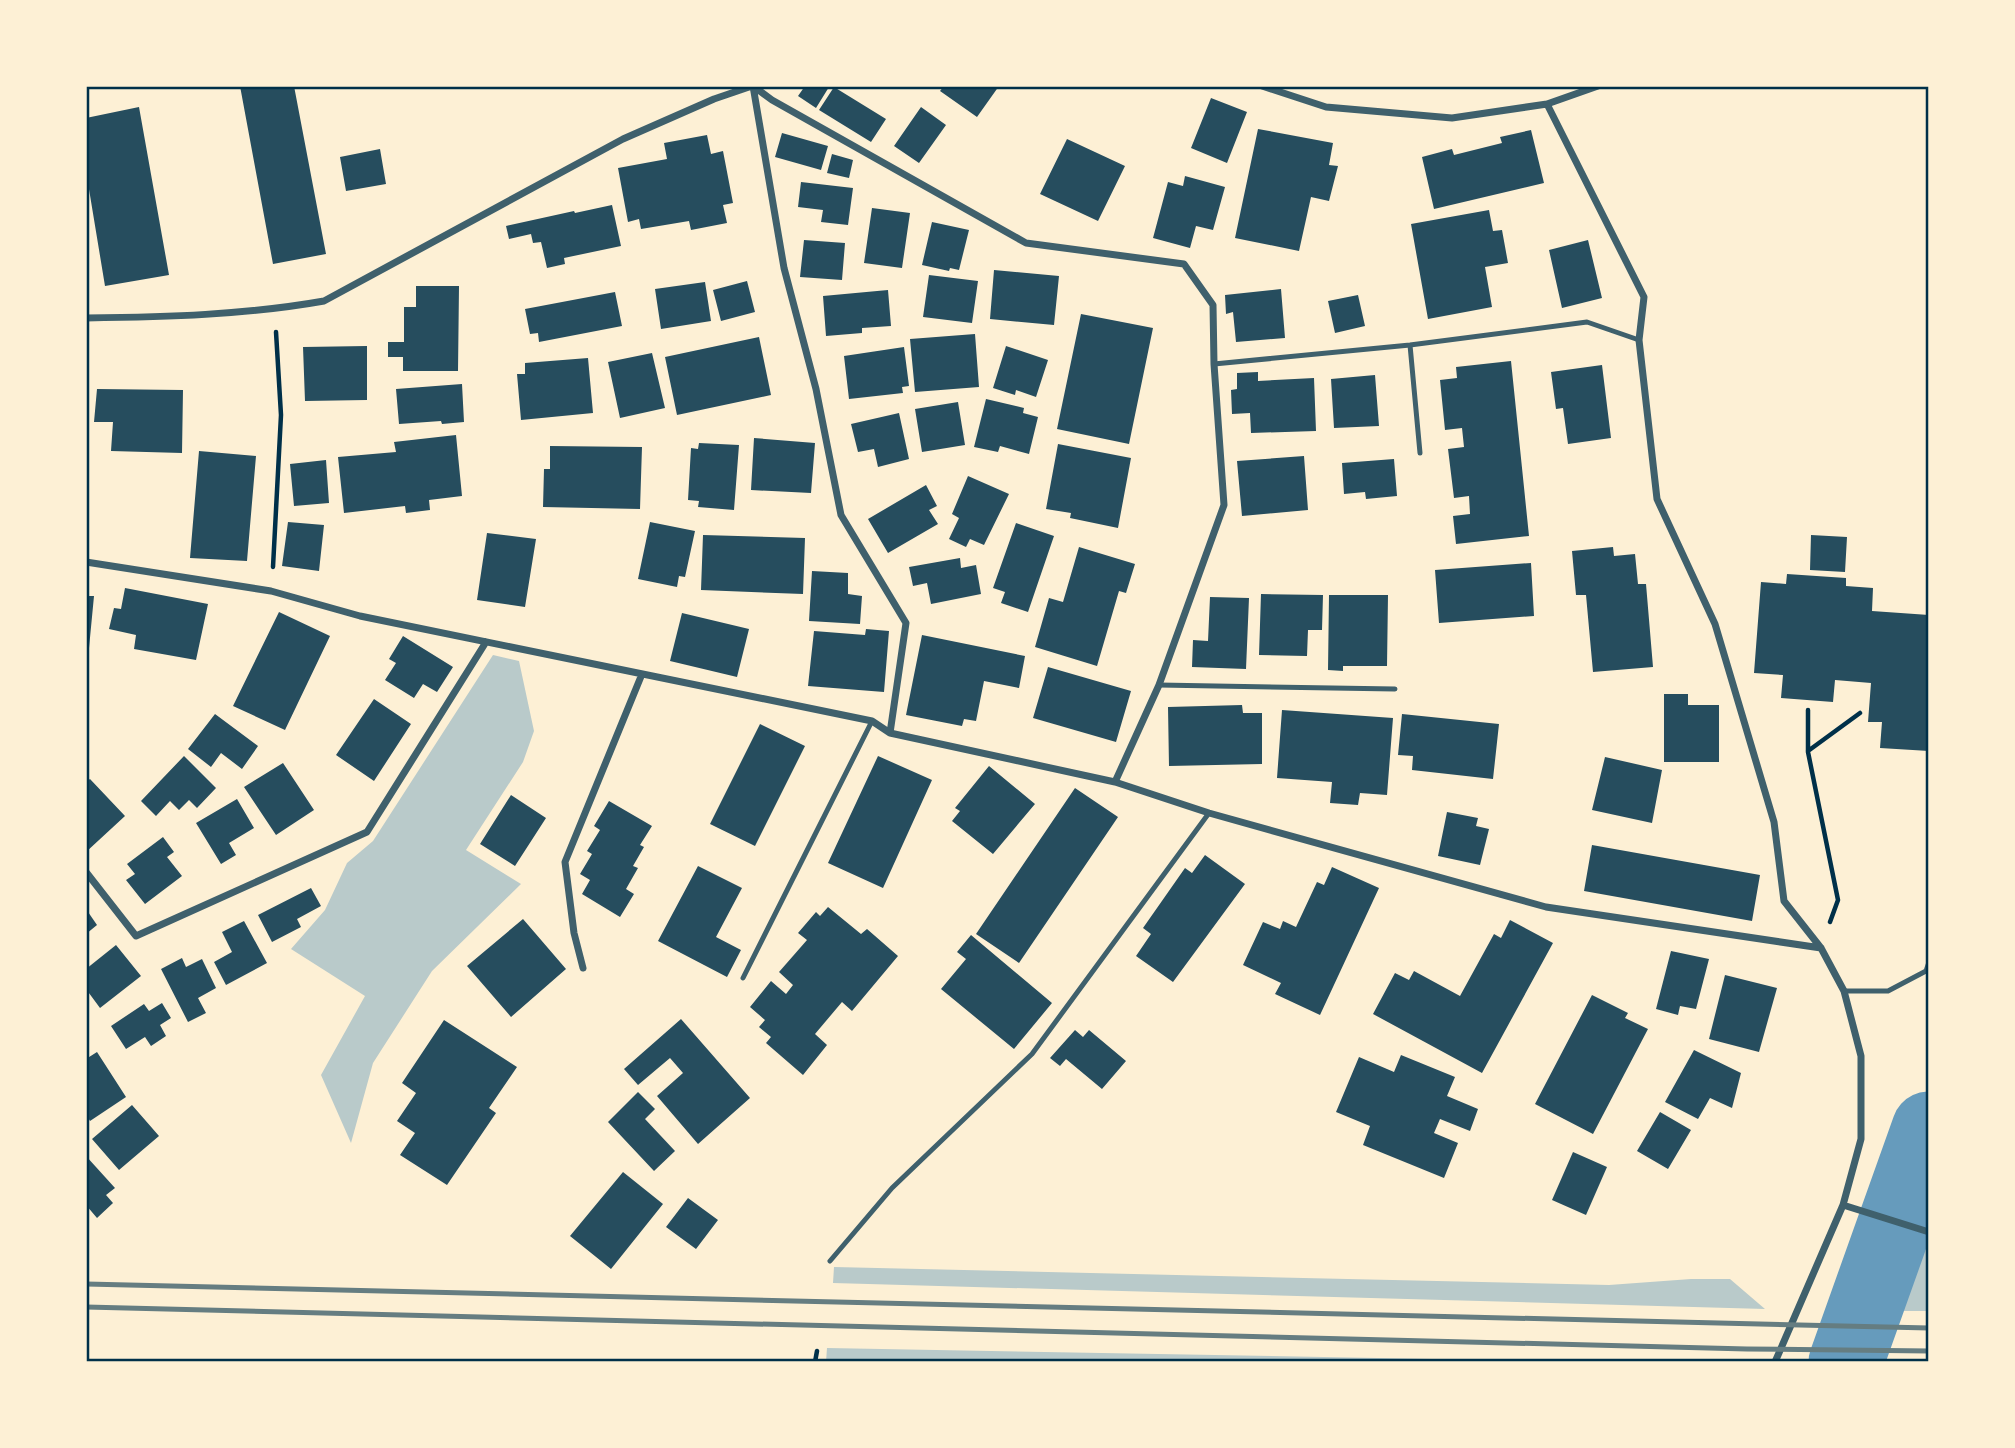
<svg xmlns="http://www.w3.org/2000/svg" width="2015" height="1448" viewBox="0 0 2015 1448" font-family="'Archivo Narrow',sans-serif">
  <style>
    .green { fill: #b9caca }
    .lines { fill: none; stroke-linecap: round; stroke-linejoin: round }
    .river { stroke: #669bbc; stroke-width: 75 }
    .building { fill: #264d5e }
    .path { stroke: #003049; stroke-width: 4.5 }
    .service { stroke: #3f606c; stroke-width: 5 }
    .minor { stroke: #3f606c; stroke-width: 7 }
    .rail { stroke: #657d81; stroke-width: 5 }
    .neatline { fill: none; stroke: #003049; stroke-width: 2.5 }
  </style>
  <rect width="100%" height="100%" fill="#fdf0d5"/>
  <path class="green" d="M493,655L519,661L534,731L523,762L466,850L521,884L432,971L373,1063L351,1143L321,1075L365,996L291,949L325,910L347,863L373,841Z
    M1924,1249L1929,1253V1311H1901Z
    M834,1267L1609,1285L1691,1279H1730L1765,1309L833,1283Z
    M827,1348L1602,1362H826Z"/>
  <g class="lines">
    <path class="river" d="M1846,1362L1929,1129"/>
  </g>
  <path class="building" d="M240,86H294L326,254L273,264Z
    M805,86L829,87L816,108L798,96Z
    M944,86H999L977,117L940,91Z
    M834,87L886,119L871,142L819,110Z
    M1211,98L1247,112L1227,163L1191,148Z
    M139,107L169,275L105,286L86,171V118Z
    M921,107L946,125L919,163L894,146Z
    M1258,129L1333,143L1329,165L1338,166L1329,201L1311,197L1299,251L1235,238Z
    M1531,130L1544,183L1434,209L1422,157L1452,149L1454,155L1502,143L1500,137Z
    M782,133L828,146L821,170L775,157Z
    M707,135L711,154L723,151L733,203L723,205L727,223L691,230L689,221L641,229L639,219L628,222L618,168L667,159L664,143Z
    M1067,139L1125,166L1098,221L1040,194Z
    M380,149L386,184L346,191L340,157Z
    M832,154L853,160L849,178L827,173Z
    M1185,176L1225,187L1213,230L1196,226L1190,248L1153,238L1168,182L1183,186Z
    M801,182L853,188L848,225L821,222L823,210L798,207Z
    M612,205L621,246L564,258L565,264L547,268L541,242L533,243L531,234L509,239L506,226L574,211L575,213Z
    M872,208L910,213L902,268L864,263Z
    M1489,210L1493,231L1502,230L1508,263L1485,267L1492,307L1428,319L1411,224Z
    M932,222L969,230L959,270L950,268L949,271L922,265Z
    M804,240L845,243L842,280L800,277Z
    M1588,240L1602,298L1562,308L1549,250Z
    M994,270L1059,276L1054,325L990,319Z
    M929,275L978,281L972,323L923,317Z
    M747,281L755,312L721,321L713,290Z
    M705,282L711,321L661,329L655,289Z
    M416,286H459L458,371H403V357H388V342H404V307H416Z
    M1281,289L1285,338L1236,342L1233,312L1226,314L1225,295Z
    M888,290L891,326L862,328V333L826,336L823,296Z
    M615,292L622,326L539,342L538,333L530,334L525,309Z
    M1358,295L1365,326L1335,333L1328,301Z
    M1081,314L1153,328L1129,444L1057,429Z
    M975,334L979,387L915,392L910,339Z
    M759,337L771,395L677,415L665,357Z
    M367,346V400L305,401L303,347Z
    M1006,346L1048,360L1036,397L1016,390L1015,395L993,388Z
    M904,347L909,386L902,387L903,393L849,399L844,356Z
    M652,353L665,408L620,418L608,362Z
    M588,358L593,413L521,420L517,374H525V363Z
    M1511,361L1529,536L1456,544L1453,516L1470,514L1469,496L1454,498L1448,449L1464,447L1462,428L1445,430L1440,380L1457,378L1456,367Z
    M1602,365L1611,438L1568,444L1563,408L1556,409L1551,372Z
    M1258,372V381L1314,378L1316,431L1251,433L1250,413L1232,414L1231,390L1237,389V373Z
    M1375,375L1379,426L1334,428L1331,379Z
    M462,384L464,422L442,424L441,421L399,424L396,389Z
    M97,389L183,390L182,453L111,451L113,422H94Z
    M986,399L1024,408L1023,413L1038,417L1029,454L1000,446L998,452L974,447Z
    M958,402L965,445L922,452L915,409Z
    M899,413L909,459L878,467L874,449L858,452L851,424Z
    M456,435L462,496L429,500L430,510L406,513L405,506L344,513L338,457L396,452L394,442Z
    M754,438L815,443L811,493L751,490Z
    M699,443L739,445L734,510L698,507L699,501L688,500L691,448L698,449Z
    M1058,444L1131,458L1118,528L1070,518L1071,513L1046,509Z
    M550,446L642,447L640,509L543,507L544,469H550Z
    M199,451L256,456L247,561L190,558Z
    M1304,456L1308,510L1242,516L1237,461Z
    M1394,459L1397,496L1366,499L1365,492L1344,494L1342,463Z
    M326,460L329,503L294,506L290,464Z
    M968,476L1009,494L984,545L970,539L966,547L949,539L959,518L952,514Z
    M926,485L937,506L929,510L938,524L888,553L868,519Z
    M288,522L324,525L319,571L282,566Z
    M650,522L695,531L685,577L679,576L677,587L638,579Z
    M1016,523L1054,536L1028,612L1001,603L1005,592L993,588Z
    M487,533L536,539L525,607L477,600Z
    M703,535L805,538L803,594L701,590Z
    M1811,535L1847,537L1845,572L1810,570Z
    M1079,547L1135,564L1126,593L1119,591L1097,666L1035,647L1049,598L1063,602Z
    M1613,547L1614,556L1635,554L1638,584H1646L1653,667L1593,672L1586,595H1576L1572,551Z
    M960,558L961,568L976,565L981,594L931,604L927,583L913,586L909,567Z
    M1531,563L1534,616L1439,623L1435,570Z
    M812,571L848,573V594L862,596L860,624L809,621Z
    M1787,574L1846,578V586L1873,588L1872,611L1929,615V751L1880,748L1882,722H1868L1871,683L1835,680L1833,702L1781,698L1783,675L1754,673L1761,582L1786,584Z
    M125,588L208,604L196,660L134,649L136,635L109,629L114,608L121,609Z
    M1261,594L1323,595L1322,630H1308L1307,656L1259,655Z
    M1329,595H1388L1387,666H1343V671L1328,670Z
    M86,596H94L89,648L86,647Z
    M1210,597L1249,598L1246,669L1192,667L1193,640L1208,641Z
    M279,612L330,636L285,730L233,706Z
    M682,613L749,629L737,677L670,661Z
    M866,629L889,631L884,692L808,686L814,631L865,635Z
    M922,635L1025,656L1019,688L984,681L976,721L964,719L962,726L906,715Z
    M403,636L453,667L437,692L423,684L414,698L385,680L396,663L389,659Z
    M1048,667L1131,691L1116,742L1033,718Z
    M1664,694H1688V705H1719V762H1664Z
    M374,699L411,724L374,781L336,755Z
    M1242,705L1243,713H1262V764L1169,766L1168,707Z
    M1282,710L1393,718L1387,795L1360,793L1358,805L1330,803L1332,782L1277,778Z
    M215,714L258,746L242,769L221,753L211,767L188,749Z
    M1402,714L1499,724L1493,779L1412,770L1413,756L1398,755Z
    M760,724L805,746L755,846L710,824Z
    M184,756L216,788L197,808L189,800L179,810L170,801L156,816L141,801Z
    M878,756L932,780L883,888L828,863Z
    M1605,757L1662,770L1652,823L1592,810Z
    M283,763L314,810L276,835L244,787Z
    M989,766L1035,804L993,854L952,821L960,811L955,808Z
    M90,779L125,816L86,852V782Z
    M1075,788L1118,817L1019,963L976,934Z
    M511,795L546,818L515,866L480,844Z
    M237,799L254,828L229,843L236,855L221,864L196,823Z
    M609,801L652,826L640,845L644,847L633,866L638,868L626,889L634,894L620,917L582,894L590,880L580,874L592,854L587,851L600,830L594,826Z
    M1447,812L1478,818L1476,826L1489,829L1480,865L1438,856Z
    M163,837L174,852L167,857L182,876L145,904L126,880L135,874L127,864Z
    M1592,845L1760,875L1752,921L1584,891Z
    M1205,855L1245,884L1173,982L1136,956L1151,934L1143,928L1185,868L1192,873Z
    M698,866L742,888L716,937L741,950L727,977L658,941Z
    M1332,867L1379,888L1320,1015L1275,994L1281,983L1243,965L1263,922L1280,929L1283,921L1296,927L1317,882L1324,885Z
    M311,888L321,906L297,919L301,927L272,942L258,915Z
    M828,907L861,934L867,929L898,956L852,1011L842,1002L815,1034L827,1045L803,1075L766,1043L771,1037L759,1027L765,1020L750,1007L771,981L786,994L793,985L779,972L807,940L798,933L816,912L820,916Z
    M86,909L97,925L86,934Z
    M523,919L566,969L511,1017L467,966Z
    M1510,920L1553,943L1482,1073L1373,1014L1395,973L1409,980L1414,971L1460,996L1494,934L1501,938Z
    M244,921L267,963L226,985L214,962L232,952L222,932Z
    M971,935L1052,1003L1014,1049L941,989L966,959L957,952Z
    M116,945L141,976L100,1008L86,989V969Z
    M1671,951L1709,959L1696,1009L1680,1006L1678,1015L1656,1009Z
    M182,958L186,967L202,959L216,988L198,998L206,1013L188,1022L161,969Z
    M1725,975L1777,988L1759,1052L1709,1039Z
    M1592,995L1628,1013L1625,1018L1648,1029L1593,1134L1535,1104Z
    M162,1003L171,1018L160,1025L166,1036L151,1046L145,1037L126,1049L111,1026L144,1004L149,1011Z
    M681,1019L750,1098L698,1144L657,1096L683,1073L670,1058L638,1085L624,1069Z
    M444,1020L517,1067L489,1108L496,1113L447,1185L400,1155L415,1133L397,1121L416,1093L402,1083Z
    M1075,1030L1083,1037L1089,1030L1126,1061L1102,1089L1066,1059L1060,1066L1050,1058Z
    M1694,1050L1741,1073L1732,1108L1710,1098L1698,1119L1665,1102Z
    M97,1052L126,1097L90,1121L86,1114V1059Z
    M1401,1055L1455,1077L1447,1096L1478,1109L1470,1131L1440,1119L1434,1133L1458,1143L1444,1178L1363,1145L1370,1126L1336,1112L1359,1057L1394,1072Z
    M638,1092L655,1109L645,1119L675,1151L654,1171L608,1122Z
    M132,1105L159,1136L119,1170L92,1139Z
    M1660,1112L1691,1130L1668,1169L1637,1151Z
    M1573,1152L1607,1167L1586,1215L1552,1200Z
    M86,1156L115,1188L106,1195L113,1203L97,1218L86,1205Z
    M623,1172L663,1204L611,1269L570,1236Z
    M688,1198L718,1220L696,1249L666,1227Z"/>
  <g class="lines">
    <path class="path" d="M273,567L281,415L276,332
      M1808,710V752L1838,900L1830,922
      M1808,751L1860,713
      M815,1362L817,1351"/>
    <path class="service" d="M1410,345L1420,453
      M1214,364L1410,345L1587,322L1639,340
      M1159,685L1395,689
      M743,978L872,721
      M1844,991H1888L1926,971L1929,962
      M830,1261L892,1188L1032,1054L1209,813"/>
    <path class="minor" d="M753,86L772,100L1026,243L1184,264L1213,305L1214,364L1224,505L1159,685L1115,782
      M753,86L784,268L816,389L841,515L906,623L890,733
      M1262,86L1326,107L1452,118L1547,104L1598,86
      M1547,104L1644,297L1639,340L1657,499L1715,624L1774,822L1784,901L1821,948L1844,991L1861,1056V1139L1843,1205L1775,1362
      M86,318C166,317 245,315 324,301L623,139L714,99L752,86
      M86,562L271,591L360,616L872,721L890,733L1115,782L1209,813L1546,907L1821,948
      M86,872L136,936L367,832L486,642
      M583,968L574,933L565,862L642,674
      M1843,1205L1929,1232"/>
    <path class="rail" d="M86,1284L1929,1328
      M86,1307L1747,1349L1929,1351"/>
  </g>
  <rect width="2015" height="1448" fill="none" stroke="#fdf0d5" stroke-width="175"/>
  <rect x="88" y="88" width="1839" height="1272" class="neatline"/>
</svg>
